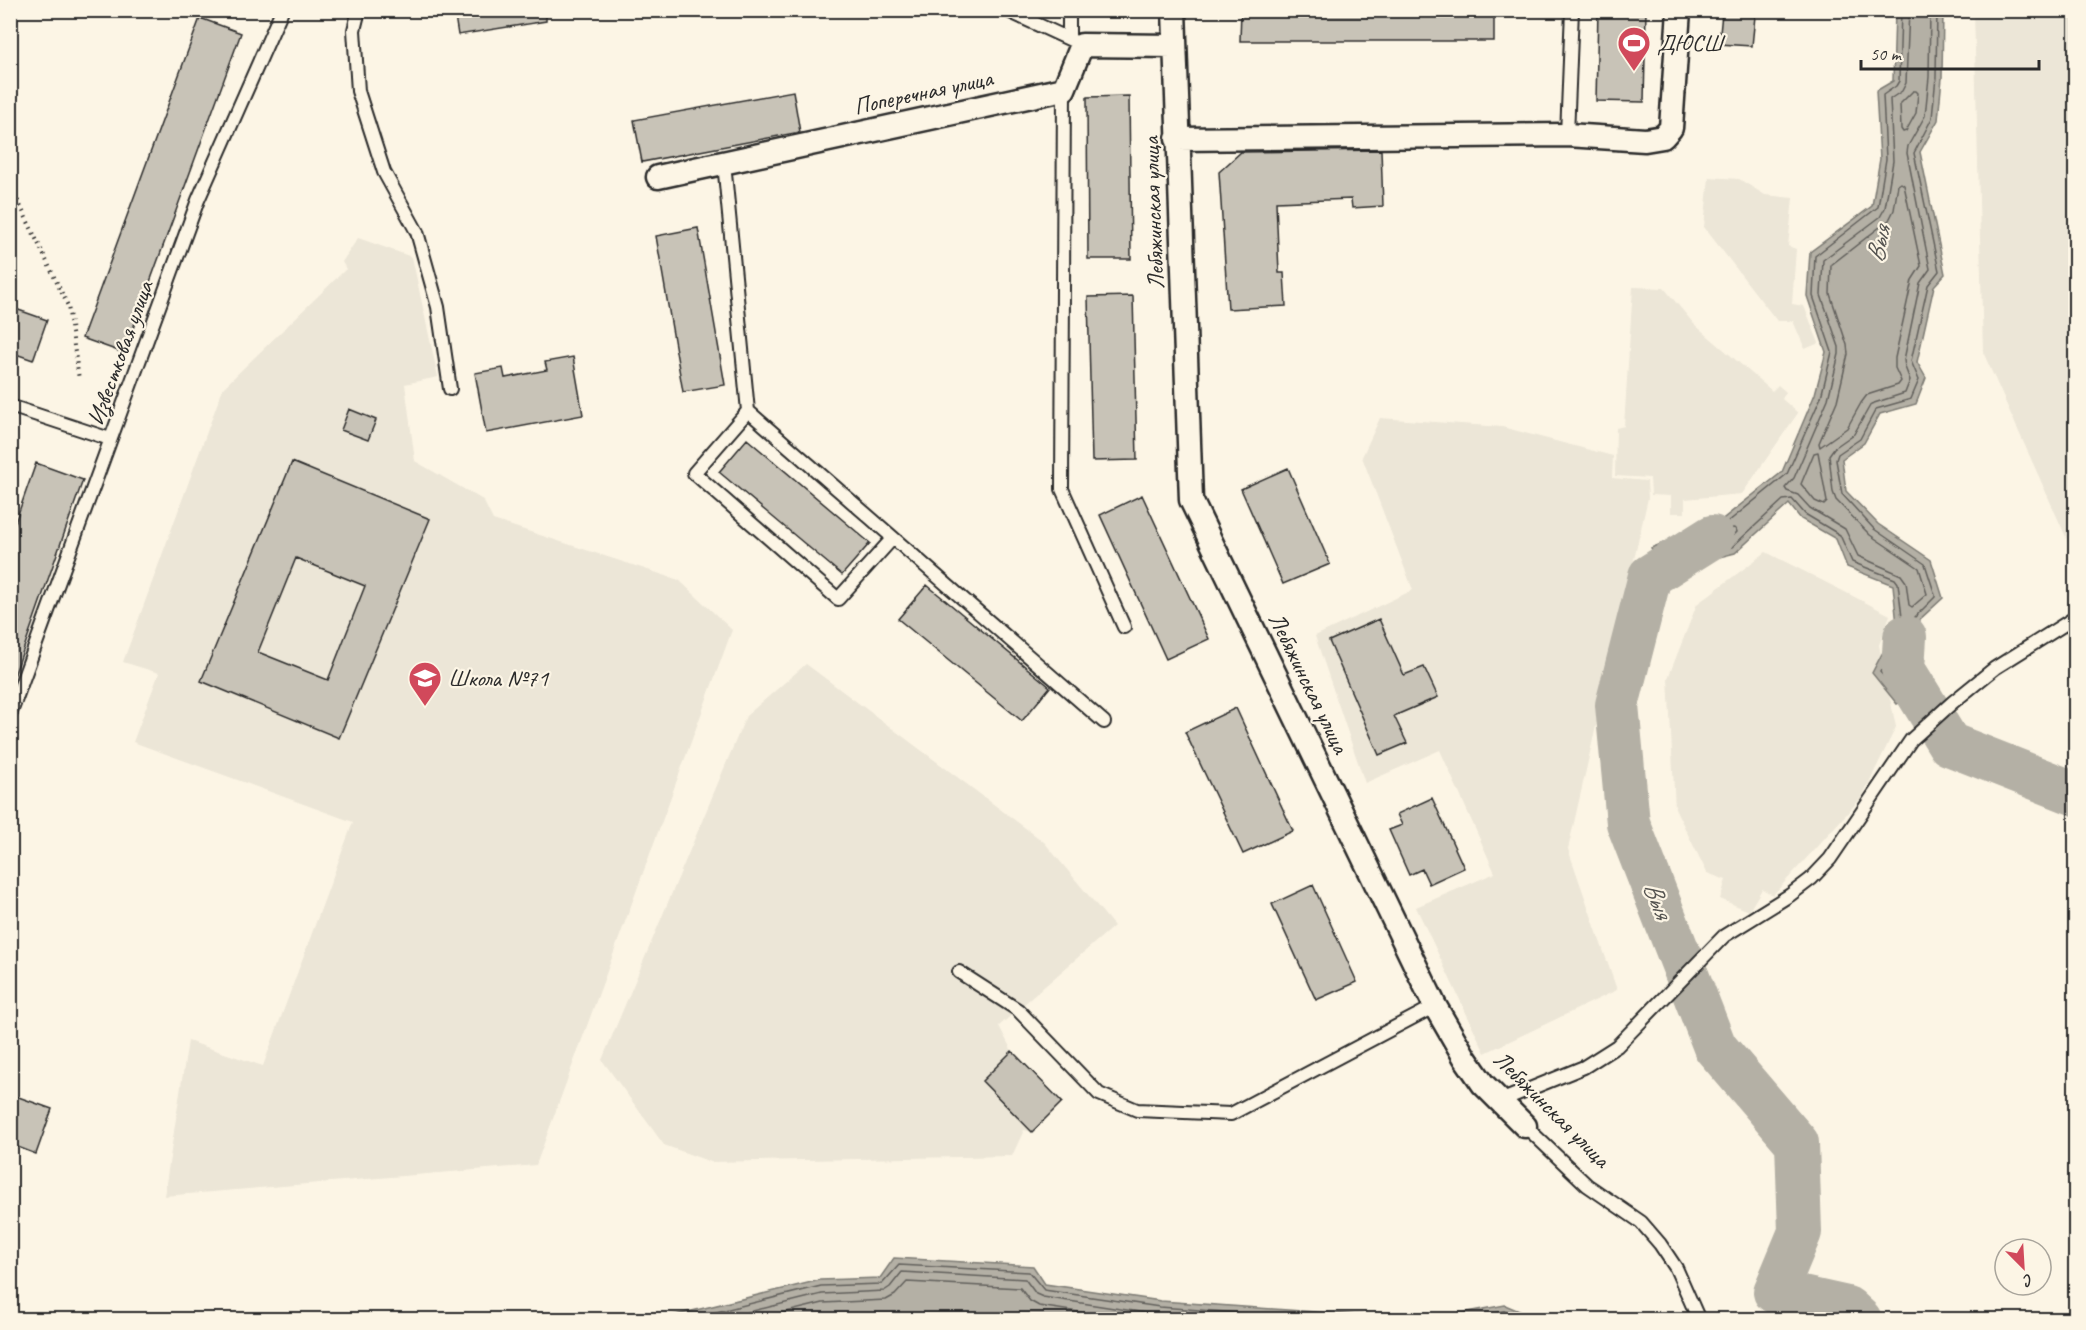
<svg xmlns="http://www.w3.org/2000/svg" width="2086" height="1330" viewBox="0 0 2086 1330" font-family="Caveat,sans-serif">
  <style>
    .built { fill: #ece6d7 }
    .water { fill: #b4b0a5; stroke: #7d7b74; stroke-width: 1.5 }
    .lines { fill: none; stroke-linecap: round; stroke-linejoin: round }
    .shore { stroke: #62605c; stroke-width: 1.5 }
    .river { stroke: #b4b0a5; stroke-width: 44 }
    .building { fill: #c8c3b7; stroke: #2b2b2b; stroke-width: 1.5; fill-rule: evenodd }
    .lane-casing { stroke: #2b2b2b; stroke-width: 16 }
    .street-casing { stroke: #2b2b2b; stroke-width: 27 }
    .path { stroke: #2b2b2b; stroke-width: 4; stroke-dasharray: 1.5 4.5; stroke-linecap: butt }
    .lane { stroke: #fcf5e5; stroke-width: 12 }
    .street { stroke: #fcf5e5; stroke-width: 22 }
    .labels { text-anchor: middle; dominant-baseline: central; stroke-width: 4.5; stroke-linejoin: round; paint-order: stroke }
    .poi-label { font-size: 24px; fill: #2b2b2b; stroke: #fcf5e5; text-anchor: start }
    .street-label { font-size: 24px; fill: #2b2b2b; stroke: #fcf5e5 }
    .water-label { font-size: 26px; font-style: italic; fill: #545350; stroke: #fcf5e5 }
  </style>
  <rect width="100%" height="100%" fill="#fcf5e5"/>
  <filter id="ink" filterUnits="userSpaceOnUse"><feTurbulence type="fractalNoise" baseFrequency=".0167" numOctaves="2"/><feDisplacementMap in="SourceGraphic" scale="12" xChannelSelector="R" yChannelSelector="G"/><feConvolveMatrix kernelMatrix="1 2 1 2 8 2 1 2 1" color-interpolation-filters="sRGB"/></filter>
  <g filter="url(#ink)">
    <path class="built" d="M1974,11H2075V557L1983,352Z
      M1709,177L1739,179L1765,195L1793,198L1788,246L1796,249L1792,304L1804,306L1819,343L1805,349L1793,321H1777L1704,227Z
      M358,238L412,257L438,377L405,384L415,461L483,500L493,520L679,580L732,630L536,1165L164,1196L188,1041L263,1066L353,822L133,742L159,673L123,662L223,388L346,269L342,262Z
      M1633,287L1664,288L1694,324L1772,391L1778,385L1786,392L1782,399L1798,413L1742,494L1685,499V513H1671V496L1651,495L1650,478L1615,476L1616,428L1624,426Z
      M1380,418L1502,427L1613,456L1612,478L1647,481L1648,498L1568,849L1617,990L1485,1053L1416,907L1495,873L1440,750L1365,783L1315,636L1413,590L1362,457Z
      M1766,552L1890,615L1879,645L1896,727L1862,797L1773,895L1762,889L1749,911L1720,899L1726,880L1707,873L1675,808L1668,678L1697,604Z
      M806,664L1044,842L1114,926L999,1026L1012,1051L1062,1102L1032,1132L1024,1130L1012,1156L711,1162L664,1145L602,1060L746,716Z"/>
    <path class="water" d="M1895,11H1943L1942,78L1938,120L1920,152L1945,274L1934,286L1917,362L1926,378L1916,404L1880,414L1864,443L1842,459L1846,491L1878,524L1931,560L1943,598L1917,622L1910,659L1924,690L1897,704L1872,673L1897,625L1893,585L1847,567L1836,539L1801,519L1789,504L1735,553L1664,571L1651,548L1720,521L1782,472L1815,394L1826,352L1807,296L1810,252L1872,206L1880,159L1876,91L1893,81Z
      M894,1258L1033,1266L1045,1284L1161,1301L1414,1319H659L820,1280L880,1278Z
      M1505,1305L1538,1319H1430Z"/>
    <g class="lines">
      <path class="shore" d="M1901,10L1899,81L1896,86L1883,95L1886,159L1878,207L1815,256L1813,296L1832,352L1821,397L1787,474L1723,526L1662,550L1660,553L1668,564L1732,547L1783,500L1792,499L1805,514L1840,535L1852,562L1895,579L1898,583L1903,626L1880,672L1900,695L1915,686L1905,659L1911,621L1935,597V595L1925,564L1874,529L1842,494L1836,460L1838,454L1860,439L1876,409L1911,399L1919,380L1911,361L1928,285L1939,271L1914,153L1932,118L1936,77L1937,10
        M1909,10L1906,83L1902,91L1890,99L1893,161L1885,208L1880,217L1823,260L1821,295L1839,347V354L1828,399L1794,478L1785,488L1787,491L1798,495L1810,508L1845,529L1858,556L1901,575L1906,582L1909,605L1912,607L1927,594L1919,568L1870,535L1836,500L1833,492L1829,455L1834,448L1854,434L1871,404L1905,393L1910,380L1905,367L1904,360L1920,283L1930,269L1907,153L1908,146L1925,116L1929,77L1930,10
        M1913,91H1916L1918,93L1916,113L1906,131L1903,132L1901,129L1900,104Z
        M1901,183L1904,185L1921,266L1912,280L1895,358V368L1901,381L1898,385L1867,395L1861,403L1847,428L1820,447L1819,443L1837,401L1848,354L1847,345L1830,294L1831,265L1889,220L1894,210L1898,185Z
        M1818,452L1827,502L1824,505L1815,501L1801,484L1814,453Z
        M1733,528L1736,529L1737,532C1731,539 1721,546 1712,543L1713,538Z
        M1896,662L1906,681L1902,686L1899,685L1889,672L1893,663Z
        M684,1320L821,1286L882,1284L899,1265L1029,1272L1044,1290L1160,1307L1330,1320
        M716,1320L822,1294L884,1291L890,1287L902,1272L1025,1279L1036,1294L1043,1297L1159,1315L1225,1320
        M754,1320L823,1303L886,1300L895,1295L907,1282L1020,1288L1030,1301L1039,1306L1130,1320
        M1460,1320L1504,1311L1523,1320"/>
      <path class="river" d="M1712,537L1650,576L1617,705L1628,823L1715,1047L1797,1143L1800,1232L1775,1292L1847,1308L1860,1320
        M1905,637L1903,669L1949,744L2076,794"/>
    </g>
    <path class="building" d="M454,10H546V21L458,35Z
      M1241,10H1494V41H1240Z
      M1598,10H1646L1644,102L1596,101Z
      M1722,13L1755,16L1752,46L1719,44Z
      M200,18L241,33L124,353L82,338Z
      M793,91L800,132L642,162L634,120Z
      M1129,96L1131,259H1088L1087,97Z
      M1381,150L1383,206L1352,208L1351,199L1276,202L1279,273H1284L1286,306L1228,309L1219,172L1241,152Z
      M698,228L725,385L683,392L656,236Z
      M1133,296L1137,460L1092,461L1088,297Z
      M10,307L47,320L33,360L10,352Z
      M573,357L583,415L486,433L475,373L503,368L505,378L547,370L545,362Z
      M349,409L376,420L368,440L341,430Z
      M747,439L870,543L842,575L719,472Z
      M292,462L430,519L339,738L201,681ZM296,558L365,586L328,680L258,652Z
      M36,463L83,480L13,679H10V537Z
      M1288,468L1330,564L1283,584L1241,489Z
      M1142,495L1209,639L1166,659L1100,515Z
      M927,585L1050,687L1022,721L898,619Z
      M1379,619L1404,675L1424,667L1438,697L1394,716L1407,743L1379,755L1329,641Z
      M1236,708L1293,831L1243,854L1185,732Z
      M1432,798L1464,868L1429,884L1422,869L1409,875L1389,830L1402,825L1397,814Z
      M1313,885L1357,982L1316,1000L1272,904Z
      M1012,1051L1062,1102L1032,1132L982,1081Z
      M10,1094L52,1109L36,1154L10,1144Z"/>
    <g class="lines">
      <defs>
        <path id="lane" d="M359,10L354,30L358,91L384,172L417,232L438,307L450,389
          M1006,10L1082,45
          M1069,39V10
          M1064,89L1062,489L1124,627
          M1567,135L1572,10
          M724,163L748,411L1104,722
          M10,406L110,439
          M748,411L694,473L838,599L892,539
          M10,715L198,200L282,10
          M959,972L1018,1010L1099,1094L1137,1110L1231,1114L1435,1006
          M1500,1101L1584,1067L1617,1046L1724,936L1790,895L1811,879L1830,859L1911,740L1953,702L1995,668L2076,617
          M1525,1126L1587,1185L1641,1222L1660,1244L1676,1268L1699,1320"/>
        <path id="street" d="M1174,10L1191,500L1435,1006L1465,1058L1483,1084L1525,1126
          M1177,139L1567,135L1645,140L1663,137L1671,128L1679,10
          M658,177L1064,89L1082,45L1174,46"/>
      </defs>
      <use href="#lane" class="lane-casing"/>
      <use href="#street" class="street-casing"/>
      <path class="path" d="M10,184L68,306L79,379"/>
      <use href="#lane" class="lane"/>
      <use href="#street" class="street"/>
    </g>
  </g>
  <defs>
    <symbol id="stadium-pin" viewBox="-11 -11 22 30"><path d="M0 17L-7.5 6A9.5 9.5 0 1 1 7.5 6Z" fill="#d1495b" stroke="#fcf5e5"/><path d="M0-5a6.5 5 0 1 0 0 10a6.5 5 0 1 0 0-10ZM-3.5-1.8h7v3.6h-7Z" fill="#fff"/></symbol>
    <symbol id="school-pin" viewBox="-11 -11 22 30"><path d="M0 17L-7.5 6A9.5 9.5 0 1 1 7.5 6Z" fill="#d1495b" stroke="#fcf5e5"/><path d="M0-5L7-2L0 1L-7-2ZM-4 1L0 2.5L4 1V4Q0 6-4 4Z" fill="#fff"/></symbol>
  </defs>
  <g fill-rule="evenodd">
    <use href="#stadium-pin" x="1615" y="24" width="38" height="52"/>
    <use href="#school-pin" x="406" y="659" width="38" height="52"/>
  </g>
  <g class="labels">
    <g class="poi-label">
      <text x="1657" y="43">ДЮСШ</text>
      <text x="448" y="678">Школа №71</text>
    </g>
    <g class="street-label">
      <text transform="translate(923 92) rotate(-12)">Поперечная улица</text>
      <text transform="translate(1153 213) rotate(-92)">Лебяжинская улица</text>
      <text transform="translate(120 353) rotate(-70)">Известковая улица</text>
      <text transform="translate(1309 683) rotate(64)">Лебяжинская улица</text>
      <text transform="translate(1552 1109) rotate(45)">Лебяжинская улица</text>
    </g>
    <g class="water-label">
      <text transform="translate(1878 244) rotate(-78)">Выя</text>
      <text transform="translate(1658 900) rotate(69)">Выя</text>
    </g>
  </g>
  <rect width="2086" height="1330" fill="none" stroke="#fcf5e5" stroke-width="36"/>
  <rect x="18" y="18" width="2050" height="1294" fill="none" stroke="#2b2b2b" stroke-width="2" filter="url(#ink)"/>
  <g transform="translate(2023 1267) rotate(156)"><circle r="28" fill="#fcf5e5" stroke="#a8a49b" stroke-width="1.5"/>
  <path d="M0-4.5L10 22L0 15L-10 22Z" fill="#d1495b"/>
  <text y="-9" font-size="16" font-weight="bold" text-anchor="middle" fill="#2b2b2b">С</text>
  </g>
  <path d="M1861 60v9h178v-9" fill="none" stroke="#2b2b2b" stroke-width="3"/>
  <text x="1870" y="60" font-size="18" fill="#2b2b2b" stroke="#fcf5e5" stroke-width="4.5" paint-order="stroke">50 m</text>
</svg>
